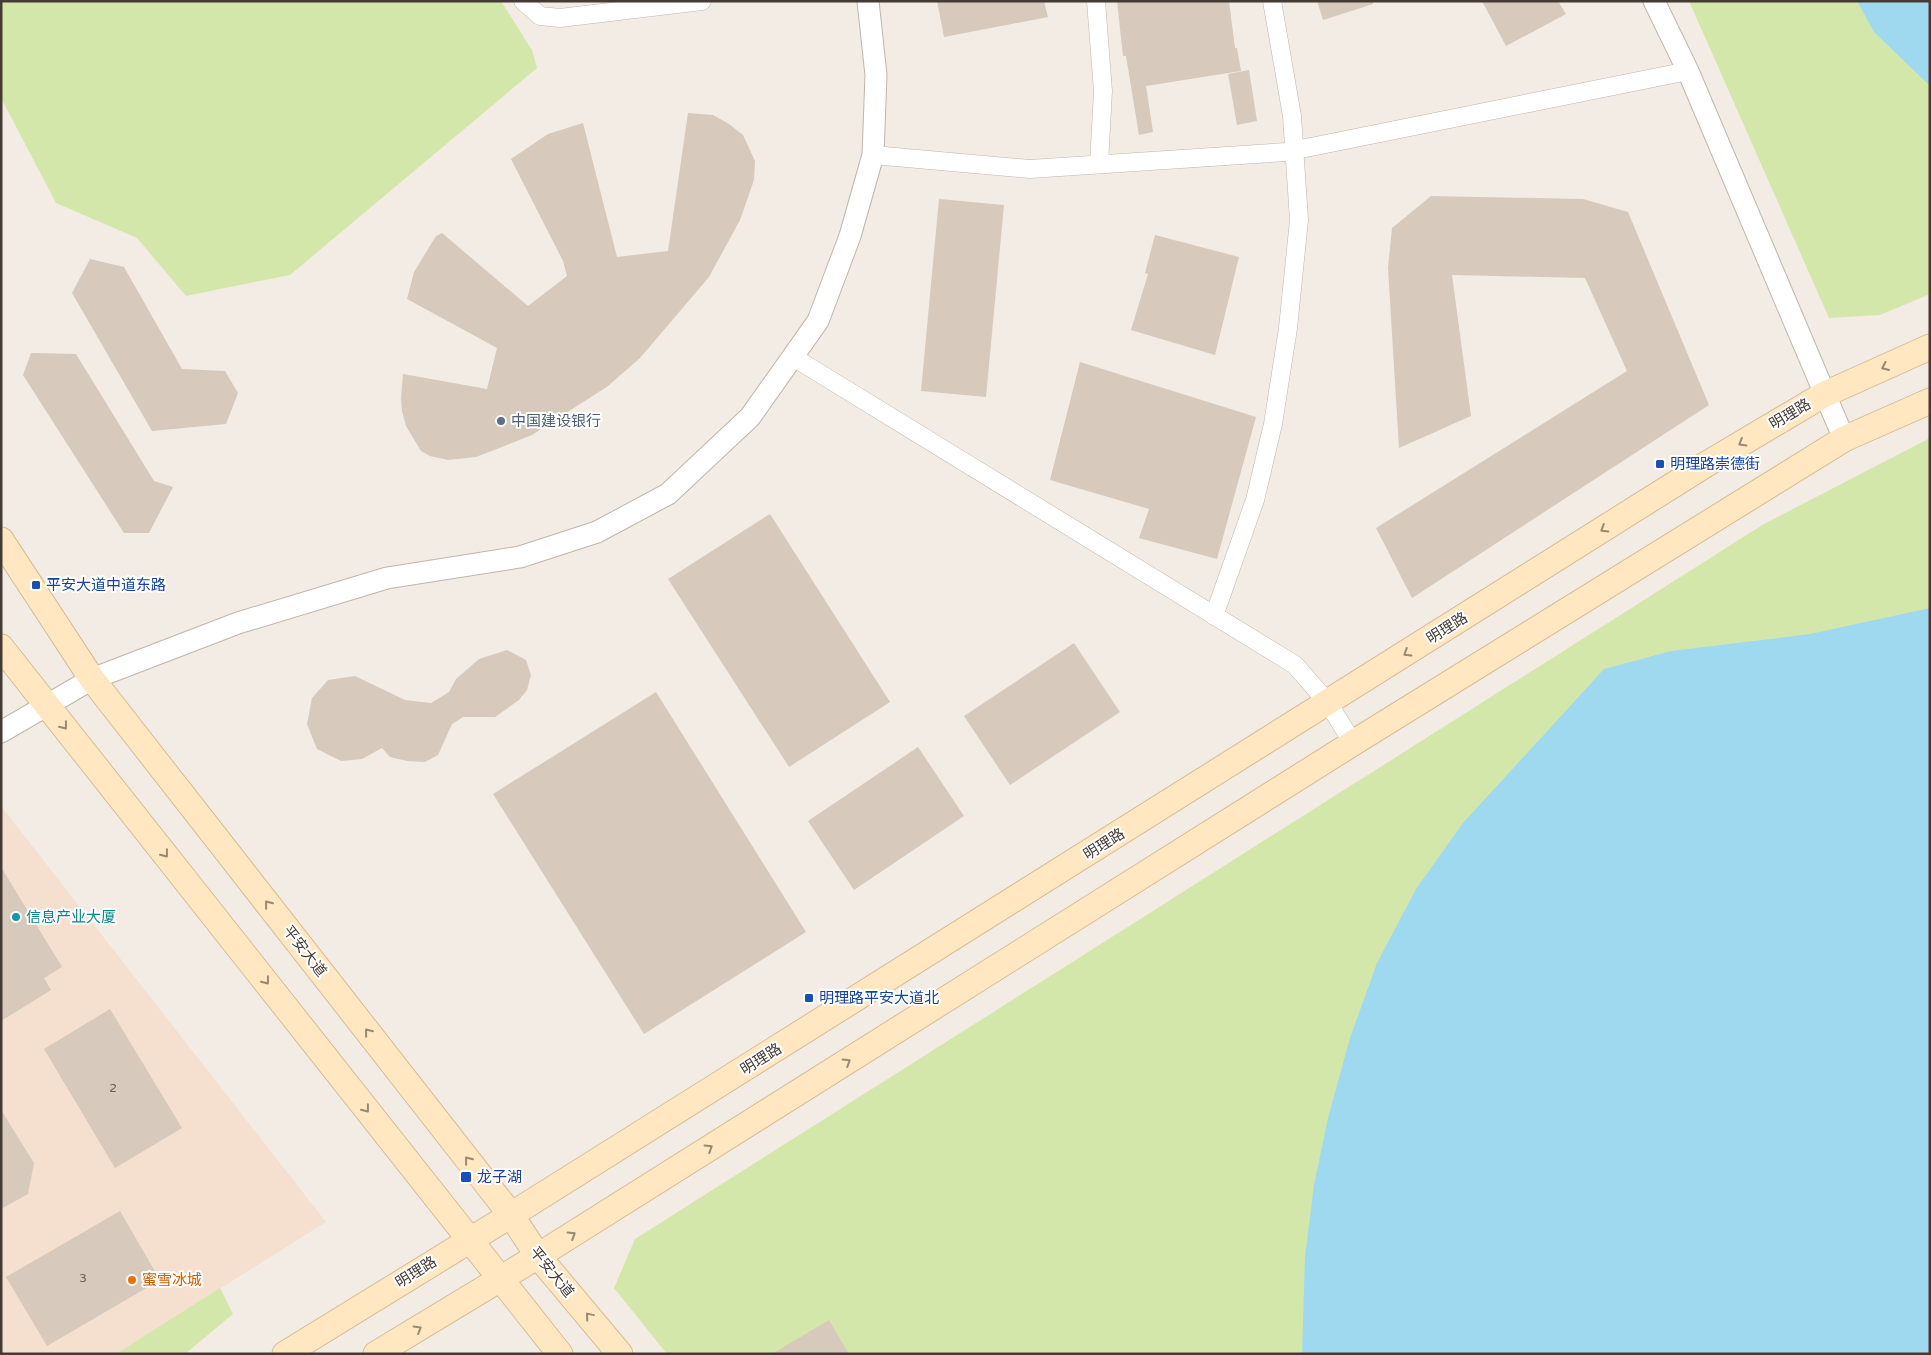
<svg xmlns="http://www.w3.org/2000/svg" width="1931" height="1355" viewBox="0 0 1931 1355" font-family="'Varela Round','Noto Sans SC',sans-serif">
  <style>
    .commercial { fill: #f5dfce }
    .green { fill: #d4e7ab }
    .water { fill: #9ed9f0 }
    .building { fill: #d7c9bc }
    .lines { fill: none; stroke-linecap: round; stroke-linejoin: round }
    .minor-casing { stroke: #c0b5a9; stroke-width: 19 }
    .tertiary-casing { stroke: #c0b5a9; stroke-width: 23 }
    .secondary-casing { stroke: #d6bc95; stroke-width: 27 }
    .minor { stroke: #fff; stroke-width: 18 }
    .tertiary { stroke: #fff; stroke-width: 21 }
    .secondary { stroke: #ffe8c1; stroke-width: 25 }
    .oneway { stroke: #988973 }
    .service-dot { fill: #5c6f8a; stroke: #fff; stroke-width: 2 }
    .transit-dot { fill: #1a4fb4; stroke: #fff; stroke-width: 2 }
    .culture-dot { fill: #0f9aa8; stroke: #fff; stroke-width: 2 }
    .food-dot { fill: #e8710a; stroke: #fff; stroke-width: 2 }
    .labels { text-anchor: middle; dominant-baseline: central; stroke-width: 4; stroke-linejoin: round; paint-order: stroke }
    .number-label { font-size: 12px; fill: #695e56 }
    .street-label { font-size: 15px; fill: #443b34; stroke: #fff }
    .service-label { font-size: 15px; fill: #4e5e75; stroke: #fff; text-anchor: start }
    .transit-label { font-size: 15px; fill: #164399; stroke: #fff; text-anchor: start }
    .culture-label { font-size: 15px; fill: #0d838f; stroke: #fff; text-anchor: start }
    .food-label { font-size: 15px; fill: #c56008; stroke: #fff; text-anchor: start }
  </style>
  <rect width="100%" height="100%" fill="#f2ece4"/>
  <path class="commercial" d="M1,806L326,1222L116,1354H1Z"/>
  <path class="green" d="M1,1H501L532,50L537,68L290,275L186,296L137,238L56,203L1,98Z
    M1689,1H1930V294L1880,315L1829,318Z
    M1930,438V1354H667L614,1288L635,1239L1764,524Z
    M220,1288L233,1314L185,1354H116Z"/>
  <path class="water" d="M1857,1H1930V86L1874,32Z
    M1930,608V1354H1302L1305,1257L1314,1185L1328,1118L1350,1038L1377,963L1416,889L1463,823L1604,669L1671,651L1810,634Z"/>
  <path class="building" d="M937,1H1044L1048,17L944,37Z
    M1117,1H1229L1235,48H1237L1241,71L1146,86L1153,132L1139,135L1126,56H1123Z
    M1317,1H1373V4L1323,20Z
    M1482,1H1558L1566,14L1506,46Z
    M1249,70L1257,121L1237,125L1228,74Z
    M688,113L713,115L729,124L743,135L755,161L754,180L740,220L709,277L640,358L608,386L532,435L476,457L448,460L430,456L421,451L406,426L402,411L401,398L403,374L487,389L497,348L407,299L414,272L436,236L442,233L528,306L567,276L563,261L511,159L548,134L583,123L617,257L668,251Z
    M1431,196L1583,199L1628,212L1709,405L1412,598L1376,528L1627,371L1585,278L1452,275L1471,416L1399,448L1388,268L1392,228Z
    M939,199L1004,205L986,397L921,391Z
    M1155,235L1239,257L1215,355L1131,330L1148,274L1145,273Z
    M90,259L124,267L182,369L225,371L238,393L226,424L152,431L72,293Z
    M31,353L76,354L154,481L173,487L149,533H124L23,375Z
    M1080,362L1256,417L1217,559L1139,538L1149,509L1050,480Z
    M770,514L890,702L789,767L668,579Z
    M1074,643L1120,712L1010,785L964,716Z
    M507,650L526,660L531,675L527,690L519,700L495,717H463L452,724L438,755L425,762L407,761L390,757L382,748L362,759L341,761L317,749L307,724L312,698L328,680L355,676L405,700L431,703L449,692L456,679L479,659Z
    M656,692L806,932L644,1034L493,794Z
    M918,747L964,816L854,890L808,821Z
    M1,867L62,967L44,978L51,990L1,1021Z
    M110,1009L182,1128L115,1168L44,1049Z
    M1,1110L34,1163L28,1194L1,1209Z
    M120,1211L160,1280L47,1346L6,1277Z
    M829,1320L849,1354H772Z"/>
  <g class="lines">
    <defs>
      <path id="minor" d="M523,1L540,16L560,18L702,1
        M1096,1L1103,91L1099,164
        M873,155L1030,169L1286,152L1688,71
        M793,357L1295,665L1328,703L1353,743
        M1214,616L1255,500L1273,424L1288,328L1299,220L1292,116L1272,1"/>
      <path id="tertiary" d="M1654,1L1688,71L1844,439
        M1,732L92,679L238,623L387,578L520,557L597,532L668,494L750,417L818,321L850,236L873,155L876,75L868,1"/>
      <path id="secondary" d="M1,540L92,679L511,1215L538,1256L620,1354
        M1,647L560,1354
        M285,1354L511,1215L1705,465L1823,395L1930,347
        M376,1354L538,1256L1353,743L1844,439L1930,401"/>
    </defs>
    <use href="#minor" class="minor-casing"/>
    <use href="#tertiary" class="tertiary-casing"/>
    <use href="#secondary" class="secondary-casing"/>
    <use href="#minor" class="minor"/>
    <use href="#tertiary" class="tertiary"/>
    <use href="#secondary" class="secondary"/>
  </g>
  <defs><path id="oneway-chevron" d="M-2-3.5L2.5 0L-2 3.5" fill="none" stroke-width="1.6" stroke-linecap="round" stroke-linejoin="round" transform="scale(1.25)"/></defs>
  <g class="oneway">
    <use href="#oneway-chevron" transform="translate(1885 367) rotate(156)"/>
    <use href="#oneway-chevron" transform="translate(1742 443) rotate(149)"/>
    <use href="#oneway-chevron" transform="translate(1604 529) rotate(148)"/>
    <use href="#oneway-chevron" transform="translate(1407 653) rotate(148)"/>
    <use href="#oneway-chevron" transform="translate(64 726) rotate(52)"/>
    <use href="#oneway-chevron" transform="translate(165 854) rotate(52)"/>
    <use href="#oneway-chevron" transform="translate(268 904) rotate(-128)"/>
    <use href="#oneway-chevron" transform="translate(266 981) rotate(52)"/>
    <use href="#oneway-chevron" transform="translate(368 1032) rotate(-128)"/>
    <use href="#oneway-chevron" transform="translate(847 1062) rotate(-32)"/>
    <use href="#oneway-chevron" transform="translate(366 1109) rotate(52)"/>
    <use href="#oneway-chevron" transform="translate(709 1148) rotate(-32)"/>
    <use href="#oneway-chevron" transform="translate(468 1160) rotate(-128)"/>
    <use href="#oneway-chevron" transform="translate(572 1235) rotate(-32)"/>
    <use href="#oneway-chevron" transform="translate(589 1316) rotate(-130)"/>
    <use href="#oneway-chevron" transform="translate(418 1329) rotate(-31)"/>
  </g>
  <circle class="service-dot" cx="501" cy="421" r="5"/>
  <g class="transit-dot">
    <rect x="1655" y="459" width="10" height="10" rx="2.5"/>
    <rect x="31" y="580" width="10" height="10" rx="2.5"/>
    <rect x="804" y="993" width="10" height="10" rx="2.5"/>
    <rect x="460" y="1171" width="12" height="12" rx="2.5"/>
  </g>
  <circle class="culture-dot" cx="16" cy="917" r="5"/>
  <circle class="food-dot" cx="132" cy="1280" r="5"/>
  <g class="labels">
    <g class="number-label">
      <text x="113" y="1088">2</text>
      <text x="83" y="1278">3</text>
    </g>
    <g class="street-label">
      <text transform="translate(1790 414) rotate(-31)">明理路</text>
      <text transform="translate(1447 628) rotate(-32)">明理路</text>
      <text transform="translate(1104 844) rotate(-32)">明理路</text>
      <text transform="translate(305 951) rotate(52)">平安大道</text>
      <text transform="translate(761 1059) rotate(-32)">明理路</text>
      <text transform="translate(416 1272) rotate(-32)">明理路</text>
      <text transform="translate(552 1272) rotate(51)">平安大道</text>
    </g>
    <g class="service-label">
      <text x="511" y="421">中国建设银行</text>
    </g>
    <g class="transit-label">
      <text x="1670" y="464">明理路崇德街</text>
      <text x="46" y="585">平安大道中道东路</text>
      <text x="819" y="998">明理路平安大道北</text>
      <text x="477" y="1177">龙子湖</text>
    </g>
    <g class="culture-label">
      <text x="26" y="917">信息产业大厦</text>
    </g>
    <g class="food-label">
      <text x="142" y="1280">蜜雪冰城</text>
    </g>
  </g>
  <rect width="1931" height="1355" fill="none" stroke="#443b34" stroke-width="5"/>
</svg>
